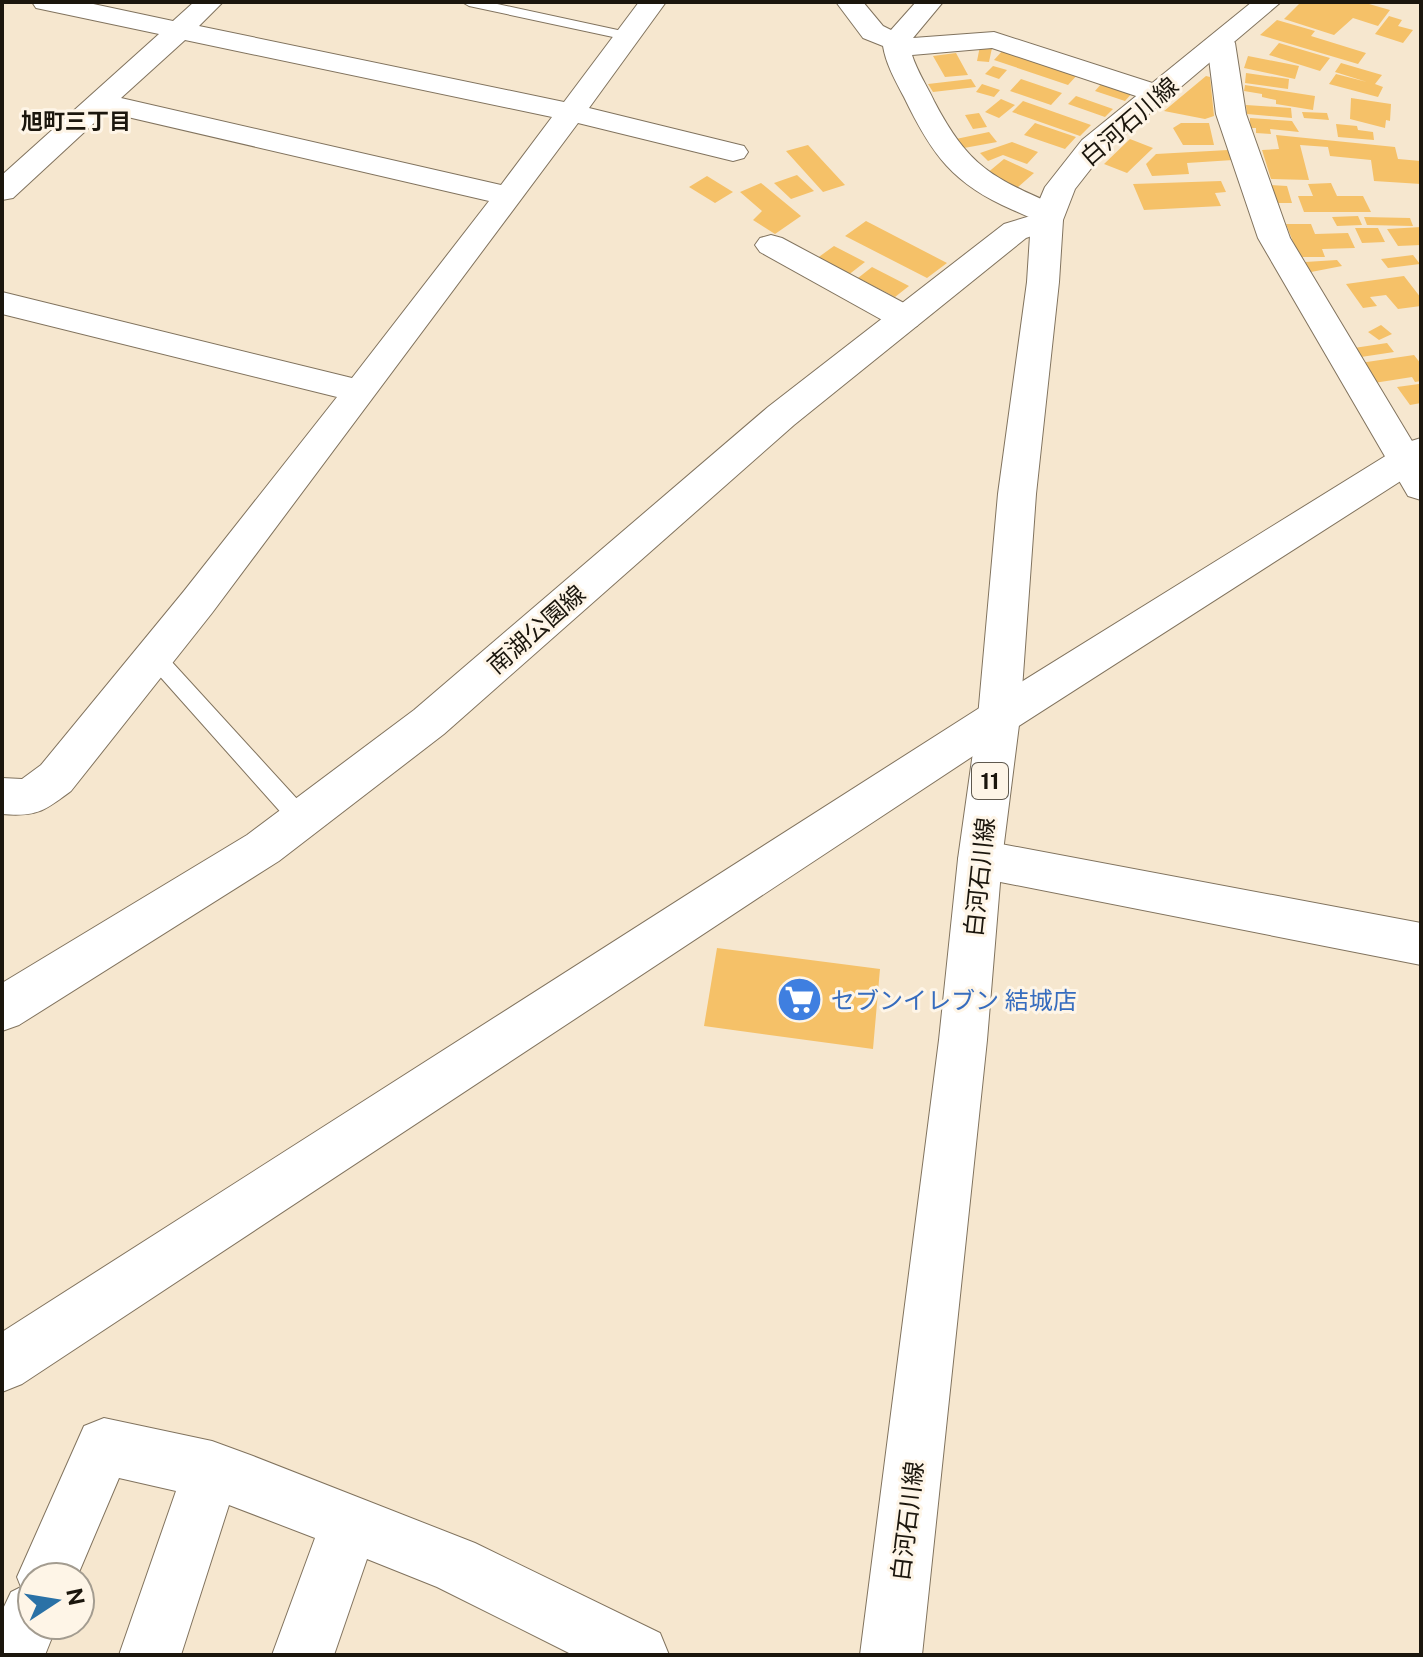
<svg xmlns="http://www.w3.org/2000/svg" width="1423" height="1657" viewBox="0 0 1423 1657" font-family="'Public Sans','Noto Sans JP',sans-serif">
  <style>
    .building { fill: #f5c168 }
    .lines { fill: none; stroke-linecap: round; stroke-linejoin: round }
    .service-casing { stroke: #81735e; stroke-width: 2 }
    .minor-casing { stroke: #81735e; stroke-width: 2 }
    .tertiary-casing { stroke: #81735e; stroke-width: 2 }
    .secondary-casing { stroke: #81735e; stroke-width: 2 }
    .primary-casing { stroke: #81735e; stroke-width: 2 }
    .service { fill: #fff; fill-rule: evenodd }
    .minor { fill: #fff; fill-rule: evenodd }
    .tertiary { fill: #fff; fill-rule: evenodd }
    .secondary { fill: #fff; fill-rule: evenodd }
    .primary { fill: #fff; fill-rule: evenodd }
    .labels { text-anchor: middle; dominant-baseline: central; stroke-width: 6; stroke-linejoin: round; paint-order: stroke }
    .far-neighbourhood-label { font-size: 22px; font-weight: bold; fill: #1b160d; stroke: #fef5e7 }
    .shield { fill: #fef5e7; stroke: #5f594e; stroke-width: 2 }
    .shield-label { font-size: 22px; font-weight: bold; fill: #1b160d }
    .street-label { font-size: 24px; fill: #1b160d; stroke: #fef5e7 }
    .shop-label { font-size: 24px; fill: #366cbe; stroke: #fef5e7; text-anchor: start }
  </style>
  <rect width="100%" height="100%" fill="#f6e7cf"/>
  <path class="building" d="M1301,2H1362L1390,10L1378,26L1353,18L1334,35L1284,19Z
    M1389,16L1402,20L1398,26L1413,30L1403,43L1375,34Z
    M1277,20L1315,31L1311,36L1366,53L1358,64L1260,35Z
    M1279,43L1330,58L1320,71L1269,55Z
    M980,46L992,48L989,62L977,61Z
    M1004,49L1079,73L1068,85L994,60Z
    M956,53L968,75L945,77L933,56Z
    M1248,56L1299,66L1295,79L1244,68Z
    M1341,63L1382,75L1375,84L1383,87L1378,97L1329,84L1336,74L1367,82L1335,72Z
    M993,66L1007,70L999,79L985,74Z
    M1246,73L1289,79L1288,89L1245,83Z
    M1206,76L1210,77L1214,116L1205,119L1164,111Z
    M971,79L976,87L933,92L928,84Z
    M1021,79L1062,93L1051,105L1010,91Z
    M1102,83L1133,92L1125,101L1095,91Z
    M982,84L1000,90L994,97L976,92Z
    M1245,85L1315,96L1313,110L1276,104V100L1262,97V94L1244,91Z
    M1076,96L1113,109L1105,117L1068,104Z
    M1351,98L1391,104L1390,121L1386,120L1385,128L1350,119Z
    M1001,99L1015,105L999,118L985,112Z
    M1023,101L1091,125L1080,136L1012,112Z
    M1246,105L1291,108L1292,118L1247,114Z
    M1302,112L1327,113L1329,120L1304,118Z
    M979,113L987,127L973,129L965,115Z
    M1250,118L1292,121L1299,132L1270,129L1271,134L1256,133V128H1250Z
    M1035,123L1076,137L1065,149L1024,135Z
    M1181,123H1209L1214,145H1183L1173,128Z
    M1336,124L1357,126L1358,130L1373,132L1374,140L1338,137Z
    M989,132L997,142L964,148L956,139Z
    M1276,135L1395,147L1398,159L1421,161V184L1374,181L1371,160L1330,156L1328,147L1300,145L1309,180L1271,179L1262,150L1279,149Z
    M1130,139L1153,148L1127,173L1104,164Z
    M1012,142L1038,152L1027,164L1003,155L988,161L980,153Z
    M808,145L845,185L823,192L786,151Z
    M1228,150L1233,160L1187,163L1189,174L1152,176L1146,164L1156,154Z
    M1004,159L1034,173L1017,188L986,174Z
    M797,175L814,191L791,199L774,183Z
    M707,176L733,192L715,203L689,187Z
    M1221,181L1226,192L1215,193L1221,206L1144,210L1133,184Z
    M761,183L801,216L775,234L753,220L762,211L740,192Z
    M1331,183L1337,196H1363L1371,212H1304L1298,196H1313L1308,184Z
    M1268,185L1287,186L1292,203H1273Z
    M1358,216L1362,225L1337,226L1332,217Z
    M1364,217L1410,218L1413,226L1367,225Z
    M866,221L947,263L927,278L845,236Z
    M1286,224H1311L1315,234L1348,233L1355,248L1322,249L1325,257H1299Z
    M1421,227V245L1398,246L1387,229Z
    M1355,228H1378L1385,242L1362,243Z
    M834,246L865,262L847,276L816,259Z
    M1413,255L1420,264L1388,268L1381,259Z
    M1337,260L1342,266L1311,272L1305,262Z
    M872,267L909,286L895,297L858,278Z
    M1404,276L1421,298V306L1398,309L1386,295L1370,297L1377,306L1363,308L1346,284Z
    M1381,325L1392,334L1379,340L1368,332Z
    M1387,343L1394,352L1361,357L1354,348Z
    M1414,355L1421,364V381L1415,382L1412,377L1374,383L1360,363Z
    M1419,384L1421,403L1410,405L1397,387Z
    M717,948L880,969L873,1049L704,1026Z"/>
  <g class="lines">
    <defs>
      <path id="service" d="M462,2H488L627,32L634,36L627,40L469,6Z
        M154,648L161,650L309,812L312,819L309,826L301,828L293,826L147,662L144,656L147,650Z"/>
      <path id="minor" d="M32,2H84L173,21L194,2H223L199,26L564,102L639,2H666L589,108L744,146L748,152L744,158L733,161L578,123L212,613L71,791C44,811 37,817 2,814V778L22,779L41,765L184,591L337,397L2,314V292L352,378L489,201L106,112L13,198L2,200V175L159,34L36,8ZM185,40L552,117L501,185L121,98Z
        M836,2H863L883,26L891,30L916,2H943L913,38L994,32L1168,88L1172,94L1168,100L1158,103L1148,100L992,48L912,55C917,71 927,86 934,101C969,168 993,178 1060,207L1065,214L1060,221C1043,225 1029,217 1013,210C953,184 932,155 904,97C895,80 886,64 883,46L863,38Z
        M1221,35L1231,37L1235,43L1246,114L1290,238L1421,456V500L1408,496L1258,238L1216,114L1207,43L1211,37Z
        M771,235L782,238L917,310L922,318L917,326L905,329L893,326L760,252L755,245L760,238Z
        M980,840L1421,923V965L980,878L964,873L958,859L964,845Z
        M104,1418L212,1441L253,1456L475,1543L660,1633L669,1655H573L437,1587L367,1559L334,1655H272L315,1538L229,1505L181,1655H119L176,1491L119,1478L77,1577H32V1625H57L45,1655H2V1611L11,1592L21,1587L17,1577L84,1426Z"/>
      <path id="tertiary" d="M1421,438V468L1014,729L22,1384L2,1392V1332L984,705L1408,442Z"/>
      <path id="secondary" d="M1047,211L1058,213L1063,220L1058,227L1026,238L794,425L444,734L279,861L19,1025L2,1031V983L247,835L414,710L768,407L1004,224Z"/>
      <path id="primary" d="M1252,2H1281L1104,152L1075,189L1063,220L1059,282L1036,494L1020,717L1002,859L987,1040L922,1655H860L939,1040L958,859L978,717L998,494L1027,282L1031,220L1045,187L1082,140Z"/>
    </defs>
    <use href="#service" class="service-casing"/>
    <use href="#minor" class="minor-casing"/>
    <use href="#tertiary" class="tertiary-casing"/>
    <use href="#secondary" class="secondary-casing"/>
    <use href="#primary" class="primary-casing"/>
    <use href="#service" class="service"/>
    <use href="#minor" class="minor"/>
    <use href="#tertiary" class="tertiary"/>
    <use href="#secondary" class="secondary"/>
    <use href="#primary" class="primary"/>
  </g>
  <defs>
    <symbol id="supermarket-disc" viewBox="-11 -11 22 22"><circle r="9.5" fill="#3f7fe0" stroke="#fef5e7"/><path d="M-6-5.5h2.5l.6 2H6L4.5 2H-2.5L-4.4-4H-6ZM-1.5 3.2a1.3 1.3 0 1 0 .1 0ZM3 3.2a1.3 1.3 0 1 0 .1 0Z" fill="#fff"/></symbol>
  </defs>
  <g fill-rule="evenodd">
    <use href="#supermarket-disc" x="774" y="974" width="51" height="51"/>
  </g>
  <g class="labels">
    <g class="far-neighbourhood-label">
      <text x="76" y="121">旭町三丁目</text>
    </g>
    <rect class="shield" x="972" y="763" width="36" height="36" rx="6"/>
    <g class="shield-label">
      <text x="990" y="781">11</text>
    </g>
    <g class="street-label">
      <text transform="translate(1129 121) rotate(-41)">白河石川線</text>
      <text transform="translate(536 629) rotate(-41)">南湖公園線</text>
      <text transform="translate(979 877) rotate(-84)">白河石川線</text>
      <text transform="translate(907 1521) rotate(-83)">白河石川線</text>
    </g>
    <g class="shop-label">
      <text x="831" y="1000">セブンイレブン 結城店</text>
    </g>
  </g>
  <rect width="1423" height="1657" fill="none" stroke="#1b160d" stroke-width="8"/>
  <g transform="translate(56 1601) rotate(78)"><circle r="38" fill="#fef5e7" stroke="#a39c90" stroke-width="2"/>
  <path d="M0-6L14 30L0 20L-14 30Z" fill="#2a71a6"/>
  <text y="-12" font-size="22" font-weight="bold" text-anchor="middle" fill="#1b160d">N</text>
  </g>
</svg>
